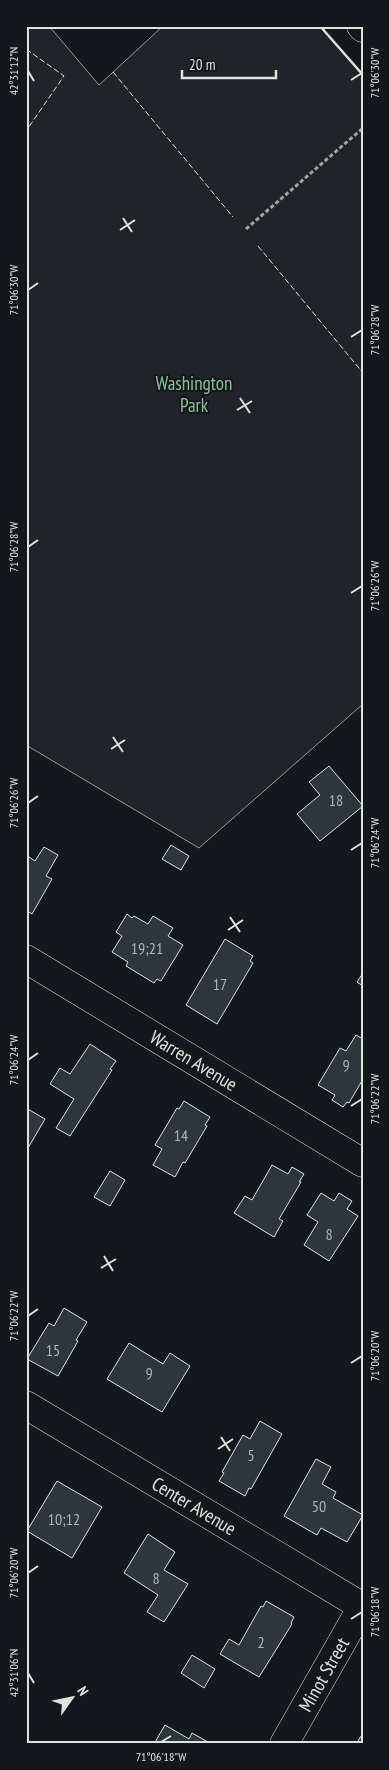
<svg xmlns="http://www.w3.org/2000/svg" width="389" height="1770" viewBox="0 0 389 1770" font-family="'PT Sans Narrow',sans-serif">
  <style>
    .green { fill: #202428; stroke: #939e99 }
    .building { fill: #2c363c; stroke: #d8e6dc }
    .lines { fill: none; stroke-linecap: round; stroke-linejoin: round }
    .street-casing { stroke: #d8e6dc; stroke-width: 29 }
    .path { stroke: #9da8a2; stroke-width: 3; stroke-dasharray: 4 2.5; stroke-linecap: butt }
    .street { stroke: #14181c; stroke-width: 28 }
    .fence { stroke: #d8e6dc; stroke-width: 1; stroke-dasharray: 6 2.5; stroke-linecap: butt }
    .wall { stroke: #d8e6dc; stroke-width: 2.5 }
    .ticks { fill: none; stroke: #d8e6dc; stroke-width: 2 }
    .labels { text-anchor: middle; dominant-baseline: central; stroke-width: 4; stroke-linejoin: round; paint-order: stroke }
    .number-label { font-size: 16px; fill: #adbab4 }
    .park-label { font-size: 19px; fill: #8ac095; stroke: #14181c }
    .street-label { font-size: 19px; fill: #d8e6dc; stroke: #14181c }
    .neatline { fill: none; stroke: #d8e6dc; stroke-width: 2 }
    .ticks-label { font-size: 12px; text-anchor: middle; fill: #d8e6dc }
  </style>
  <rect width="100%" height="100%" fill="#14181c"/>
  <path class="green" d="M26,26H49L99,85L163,26H320L363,75V704L199,848L26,745Z"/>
  <path class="building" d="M329,766L363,806L320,841L297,814L320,795L309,782Z
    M171,845L189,856L181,870L162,859Z
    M44,847L58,855L46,876L52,879L32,914L26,910V855L35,861Z
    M127,914L132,918L134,916L148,924L153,916L173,928L168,936L183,945L161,981L157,979L154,983L126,966L128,962L112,952L122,936L116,932Z
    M225,939L253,956L250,961L253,963L217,1024L186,1005Z
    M363,973V986L357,982Z
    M356,1035L363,1039V1079L349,1103L347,1102L343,1107L332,1100L335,1095L318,1085L340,1048L346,1051Z
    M90,1044L116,1061L110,1069L112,1070L70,1136L56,1128L74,1099L50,1084L60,1068L70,1074Z
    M184,1101L210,1117L205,1125L207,1126L185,1163L183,1162L175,1177L153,1165L162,1149L155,1145L177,1108L179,1109Z
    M26,1108L45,1119L28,1148L26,1147Z
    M272,1165L288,1174L292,1167L304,1174L299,1182H301L279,1219L283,1221L274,1237L234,1213L245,1196L252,1200Z
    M110,1171L125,1180L110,1206L94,1197Z
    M321,1193L334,1201L339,1193L352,1201L347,1209L358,1216L329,1261L304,1245L318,1222L307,1215Z
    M64,1308L87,1322L76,1340L78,1341L58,1376L27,1359L49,1323L54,1326Z
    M129,1343L163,1364L170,1353L190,1366L162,1412L107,1379Z
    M260,1421L282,1434L251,1489L249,1488L245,1496L219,1481L224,1473L222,1472L243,1435L250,1439Z
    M316,1459L331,1467L322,1484L336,1492L333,1498L363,1515L347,1542L321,1528L317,1535L284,1516Z
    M57,1481L102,1507L72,1558L27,1531Z
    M148,1534L175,1552L164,1570L188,1584L164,1622L147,1612L158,1595L124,1573Z
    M266,1601L294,1617L291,1623L292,1624L259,1677L220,1654L229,1639L239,1645L261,1606L263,1607Z
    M192,1655L215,1669L204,1688L181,1673Z
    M165,1725L189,1739L192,1733L208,1742L207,1744H154Z
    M363,1733V1744H361L358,1741Z"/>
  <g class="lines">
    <defs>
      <g id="street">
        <path d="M361,26L363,28"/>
        <path id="s1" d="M26,959L363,1163"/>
        <path id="s2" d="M26,1405L363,1607"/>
        <path id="s3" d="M284,1744L363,1605"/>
      </g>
    </defs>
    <use href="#street" class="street-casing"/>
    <path class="path" d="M246,229L363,128"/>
    <use href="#street" class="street"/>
    <path class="fence" d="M26,49L64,76L26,131
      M113,72L233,217
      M258,246L363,373"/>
    <path class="wall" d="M320,26L363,75"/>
  </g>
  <path class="ticks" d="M28,71L34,81M351,80L362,73M123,218L132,232M120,230L135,220M28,290L38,283M351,337L362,330M240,398L250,413M237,410L252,401M28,547L38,540M351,593L362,586M113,737L123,752M111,749L125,740M28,803L38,796M351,850L362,843M230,917L240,932M228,930L243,920M28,1060L38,1053M351,1106L362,1099M104,1256L113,1271M101,1268L116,1259M28,1316L38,1309M351,1363L362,1356M221,1437L230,1451M218,1449L233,1439M28,1573L38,1566M351,1619L362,1612M28,1673L34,1683M161,1742L171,1736"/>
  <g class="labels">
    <g class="number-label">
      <text x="336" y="800">18</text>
      <text x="147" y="948">19;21</text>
      <text x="220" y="984">17</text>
      <text x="346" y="1065">9</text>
      <text x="181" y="1135">14</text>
      <text x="329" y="1234">8</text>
      <text x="53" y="1350">15</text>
      <text x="149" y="1373">9</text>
      <text x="251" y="1455">5</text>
      <text x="319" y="1506">50</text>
      <text x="64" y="1519">10;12</text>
      <text x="156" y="1578">8</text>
      <text x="261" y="1642">2</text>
    </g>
    <g class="park-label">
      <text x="194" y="383">Washington<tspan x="194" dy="22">Park</tspan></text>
    </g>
    <g class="street-label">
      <text stroke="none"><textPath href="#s1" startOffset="196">Warren Avenue</textPath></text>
      <text stroke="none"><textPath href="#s2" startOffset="196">Center Avenue</textPath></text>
      <text stroke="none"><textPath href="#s3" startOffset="80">Minot Street</textPath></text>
    </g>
  </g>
  <rect width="389" height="1770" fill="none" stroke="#14181c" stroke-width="55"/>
  <g transform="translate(72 1698) rotate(57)" stroke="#14181c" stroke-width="4" paint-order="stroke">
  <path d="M0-4L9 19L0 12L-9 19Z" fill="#d8e6dc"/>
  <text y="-8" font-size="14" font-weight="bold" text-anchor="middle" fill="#d8e6dc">N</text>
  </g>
  <path d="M182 70v8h94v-8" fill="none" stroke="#d8e6dc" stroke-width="2.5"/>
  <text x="189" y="70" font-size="15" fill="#d8e6dc" stroke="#14181c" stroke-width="4" paint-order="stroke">20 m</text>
  <rect x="28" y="28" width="334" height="1714" class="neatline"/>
  <g class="ticks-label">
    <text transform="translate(14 71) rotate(-90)" y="4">42°31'12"N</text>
    <text transform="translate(375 73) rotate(-90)" y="4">71°06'30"W</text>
    <text transform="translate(14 290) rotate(-90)" y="4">71°06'30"W</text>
    <text transform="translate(375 330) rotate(-90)" y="4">71°06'28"W</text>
    <text transform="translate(14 547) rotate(-90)" y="4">71°06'28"W</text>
    <text transform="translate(375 586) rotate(-90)" y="4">71°06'26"W</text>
    <text transform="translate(14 803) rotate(-90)" y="4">71°06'26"W</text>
    <text transform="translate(375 843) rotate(-90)" y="4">71°06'24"W</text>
    <text transform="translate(14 1060) rotate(-90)" y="4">71°06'24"W</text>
    <text transform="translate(375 1099) rotate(-90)" y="4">71°06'22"W</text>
    <text transform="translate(14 1316) rotate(-90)" y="4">71°06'22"W</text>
    <text transform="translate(375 1356) rotate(-90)" y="4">71°06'20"W</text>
    <text transform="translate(14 1573) rotate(-90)" y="4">71°06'20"W</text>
    <text transform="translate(375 1612) rotate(-90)" y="4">71°06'18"W</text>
    <text transform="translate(14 1673) rotate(-90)" y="4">42°31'06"N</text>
    <text x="161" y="1761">71°06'18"W</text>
  </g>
</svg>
